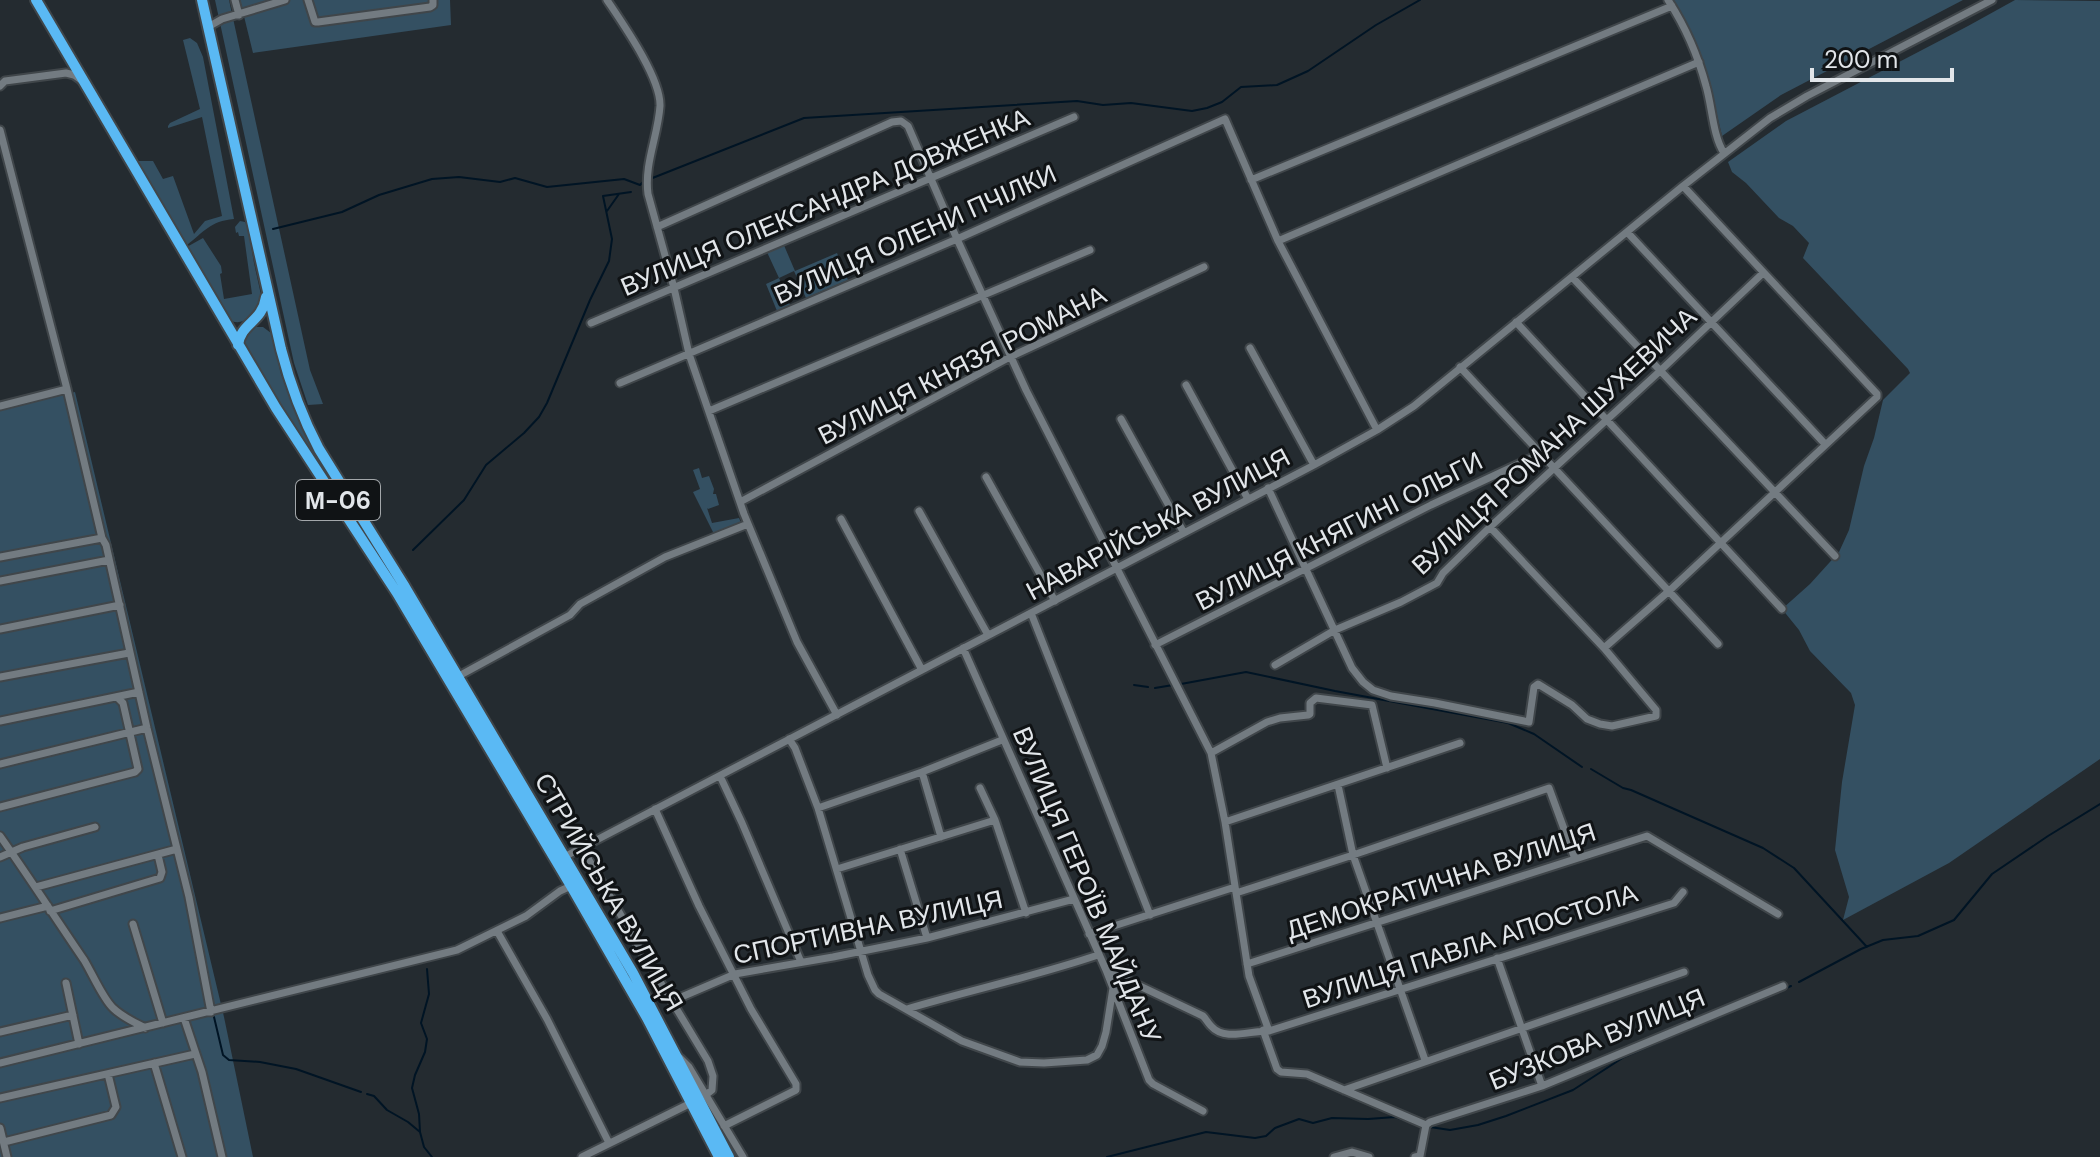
<svg xmlns="http://www.w3.org/2000/svg" width="2100" height="1157" viewBox="0 0 2100 1157" font-family="'DM Sans',sans-serif">
  <style>
    .green { fill: #345062 }
    .lines { fill: none; stroke-linecap: round; stroke-linejoin: round }
    .stream { stroke: #001424; stroke-width: 2 }
    .minor-casing { stroke: #40464a; stroke-width: 11 }
    .highway-casing { stroke: #40464a; stroke-width: 14 }
    .minor { stroke: #737b81; stroke-width: 7 }
    .highway { stroke: #5ab9f4; stroke-width: 10 }
    .labels { text-anchor: middle; dominant-baseline: central; stroke-width: 6; stroke-linejoin: round; paint-order: stroke }
    .shield { fill: #101315; stroke: #a3a7aa; stroke-width: 2 }
    .shield-label { font-size: 24px; font-weight: bold; fill: #e2e6ea }
    .street-label { font-size: 26px; fill: #e2e6ea; stroke: #101315 }
  </style>
  <rect width="100%" height="100%" fill="#242b30"/>
  <path class="green" d="M215,0H229L310,370L323,404L308,405L294,363Z
    M240,0H450L451,25L253,53Z
    M1671,0H1963L1781,95L1722,136L1707,73L1697,46Z
    M2015,0L2100,1V759L1949,863L1843,920L1849,897L1835,850L1842,782L1855,705L1851,693L1810,651L1799,630L1782,609L1810,584L1839,552L1849,530L1864,466L1874,438L1883,400L1910,373L1908,369L1803,258L1809,243L1793,226L1779,218L1746,183L1732,172L1728,162L1786,121L1968,26Z
    M190,38L197,43L203,57L234,219C210,221 204,232 187,245L137,161H153L163,179L173,176L194,234L205,221L222,216L202,117L168,128V126L170,123L200,109L183,40Z
    M240,221L245,222L248,227L254,263L263,304C252,316 242,329 226,318L185,248L203,238L221,266L222,273L220,274L224,299L252,294L244,236H239L238,232L236,233L235,227Z
    M783,243L795,271L837,253L848,280L806,298L794,271L779,278L790,305L777,311L766,284L779,278L766,250Z
    M254,327H263L271,333L281,374L300,424L499,753L244,346L243,341L250,329Z
    M75,392L224,1017L253,1157H0V410Z
    M699,468L702,478L709,476L714,489L713,494H716L719,505L708,509L707,508L712,523L739,518L742,525L719,533L713,532L693,492L700,489L693,470Z"/>
  <g class="lines">
    <path class="stream" d="M650,179L804,118L1077,101L1103,105L1131,103L1192,111L1207,108L1222,102L1241,87L1277,85L1308,71L1376,25L1420,0
      M607,211L619,194
      M273,229L342,212L379,195L432,179L459,177L500,182L515,178L547,187L624,179L640,185L644,181
      M413,550L464,500L486,465L524,433L539,417L547,403L590,300L609,261L612,239L603,196L631,192
      M1181,684L1246,672L1335,691L1508,723L1534,734L1582,767
      M1134,685L1148,687
      M1155,688L1173,685
      M1591,769L1623,788L1631,790L1763,848L1794,868L1867,947
      M1799,982L1861,949L1883,940L1918,936L1954,920L1992,874L2048,836L2100,804
      M214,1017L223,1055L229,1060L260,1062L296,1069L361,1092
      M1700,1024L1791,986
      M367,1094L374,1096L387,1110L408,1122L420,1132L424,1147L432,1157
      M1430,1127L1450,1130L1478,1125L1506,1116L1573,1090L1624,1057L1687,1030
      M420,1132L419,1114L412,1088L415,1075L425,1052L427,1039L421,1023L429,994L427,969
      M1107,1157L1206,1132L1255,1138L1266,1136L1275,1128L1299,1119L1313,1123L1332,1118L1368,1119L1395,1117L1419,1125"/>
    <defs>
      <path id="minor" d="M235,0L239,15
        M308,0L315,22H318L430,7L433,5V0
        M607,0C623,24 661,78 660,106C658,136 644,164 648,194L674,288L689,354L744,514L797,642L837,715
        M1668,0C1685,26 1698,56 1706,86C1712,106 1713,137 1724,153
        M208,27L222,19L285,0
        M0,86L5,81L66,73L74,75L81,80
        M1225,121V119L1278,241L1377,430
        M0,130L67,389L102,538L106,545L147,728L189,897L211,1012
        M1251,180L1672,6
        M657,227L892,122L901,121L908,126L957,239L1026,390L1211,753L1225,822L1249,976L1269,1031
        M1627,232L1825,444
        M1278,241L1699,62
        M1572,277L1835,556
        M1516,322L1782,609
        M591,323L1074,117
        M1250,348L1314,465
        M1460,367L1718,644
        M620,383L957,239L1225,119
        M1186,385L1248,499
        M0,406L67,389
        M709,411L1090,250
        M1121,419L1184,533
        M986,477L1055,601
        M1268,488L1352,668L1363,682L1373,690L1391,696L1435,703L1529,722L1534,687L1538,684L1572,705L1587,719L1600,724L1612,726L1656,716V710L1604,648L1490,527
        M740,502L1010,357L1204,267
        M919,511L988,635
        M841,519L922,670
        M0,557L102,538
        M0,581L109,560
        M1031,613L1150,915
        M0,629L120,605
        M1155,645L1431,505L1540,454
        M963,648L1106,970L1149,1080L1153,1084L1203,1111
        M1604,648L1669,591L1877,397V394L1683,186
        M1275,665L1335,630L1401,602L1437,583L1443,573L1490,527L1660,371L1763,273
        M0,677L129,653
        M457,677L570,615L580,604L665,557L748,524
        M0,721L139,692
        M789,739L795,748L818,808L868,975L875,990L879,994L962,1041L1020,1062L1044,1063L1087,1060L1097,1055L1102,1046L1106,1032L1113,988
        M1211,753L1267,722L1280,718L1308,715L1310,714V703L1316,698L1372,705L1387,768
        M0,764L147,728
        M922,772L941,837
        M720,776L742,823L801,962
        M1338,785L1353,855L1425,1060
        M980,788L995,820L1026,913
        M0,807L135,772L138,769L123,703L117,697
        M818,808L922,772L1002,740
        M655,809L699,906L751,1009L796,1084V1090L724,1126
        M1225,822L1460,743
        M0,836C29,877 56,919 84,960C92,973 103,999 113,1008C122,1017 134,1022 145,1028
        M583,846L589,860L641,950L708,1061L713,1076L712,1090L707,1094
        M900,849L927,938
        M0,857L23,847L95,827
        M564,857L1314,465L1377,430L1414,406L1683,186L1770,118L1807,96L1992,0
        M837,869L995,820
        M36,887L177,849
        M1236,893L1353,855L1549,788L1575,859
        M50,911L160,878L162,872L158,855
        M0,918L48,906
        M133,924L163,1023
        M497,931L547,1019L609,1143
        M1089,934L1235,887
        M1497,958L1542,1086
        M1247,964L1647,836L1778,914
        M1106,970L1203,1016C1206,1019 1208,1023 1211,1026C1225,1042 1251,1030 1269,1031L1674,903L1683,892
        M66,983L79,1044
        M672,1001L735,974L833,957L927,938L1074,899
        M907,1009C971,990 1036,976 1098,955
        M184,1018L202,1072L222,1157
        M1263,1030L1277,1069L1281,1072L1307,1074L1426,1125
        M0,1032L73,1015
        M680,1058L689,1067L743,1157
        M0,1063L457,950L526,916L560,891L571,886
        M154,1063L182,1157
        M1344,1090L1684,972
        M0,1098L195,1054
        M1426,1125L1430,1122L1542,1086L1783,986
        M0,1128L7,1157
        M4,1142L111,1115L116,1107L108,1074
        M582,1157L691,1103
        M1334,1157L1352,1152L1369,1157
        M1415,1157L1420,1156L1426,1125"/>
      <path id="highway" d="M36,0L276,408L397,593L571,886L647,1018L719,1157
        M202,0L281,349C290,384 302,417 319,449L405,587L633,973L729,1157
        M238,345C241,322 262,323 266,297"/>
    </defs>
    <use href="#minor" class="minor-casing"/>
    <use href="#highway" class="highway-casing"/>
    <use href="#minor" class="minor"/>
    <use href="#highway" class="highway"/>
  </g>
  <g class="labels">
    <rect class="shield" x="296" y="480" width="84" height="40" rx="6"/>
    <g class="shield-label">
      <text x="338" y="500">М-06</text>
    </g>
    <g class="street-label">
      <text transform="translate(825 202) rotate(-23)">ВУЛИЦЯ ОЛЕКСАНДРА ДОВЖЕНКА</text>
      <text transform="translate(915 234) rotate(-24)">ВУЛИЦЯ ОЛЕНИ ПЧІЛКИ</text>
      <text transform="translate(962 365) rotate(-27)">ВУЛИЦЯ КНЯЗЯ РОМАНА</text>
      <text transform="translate(1554 441) rotate(-43)">ВУЛИЦЯ РОМАНА ШУХЕВИЧА</text>
      <text transform="translate(1158 524) rotate(-28)">НАВАРІЙСЬКА ВУЛИЦЯ</text>
      <text transform="translate(1339 531) rotate(-27)">ВУЛИЦЯ КНЯГИНІ ОЛЬГИ</text>
      <text transform="translate(1441 881) rotate(-18)">ДЕМОКРАТИЧНА ВУЛИЦЯ</text>
      <text transform="translate(1087 885) rotate(67)">ВУЛИЦЯ ГЕРОЇВ МАЙДАНУ</text>
      <text transform="translate(609 892) rotate(60)">СТРИЙСЬКА ВУЛИЦЯ</text>
      <text transform="translate(868 927) rotate(-12)">СПОРТИВНА ВУЛИЦЯ</text>
      <text transform="translate(1470 946) rotate(-18)">ВУЛИЦЯ ПАВЛА АПОСТОЛА</text>
      <text transform="translate(1597 1039) rotate(-22)">БУЗКОВА ВУЛИЦЯ</text>
    </g>
  </g>
  <path d="M1812 68v12h140v-12" fill="none" stroke="#e2e6ea" stroke-width="4"/>
  <text x="1824" y="68" font-size="24" fill="#e2e6ea" stroke="#101315" stroke-width="6" paint-order="stroke">200 m</text>
</svg>
